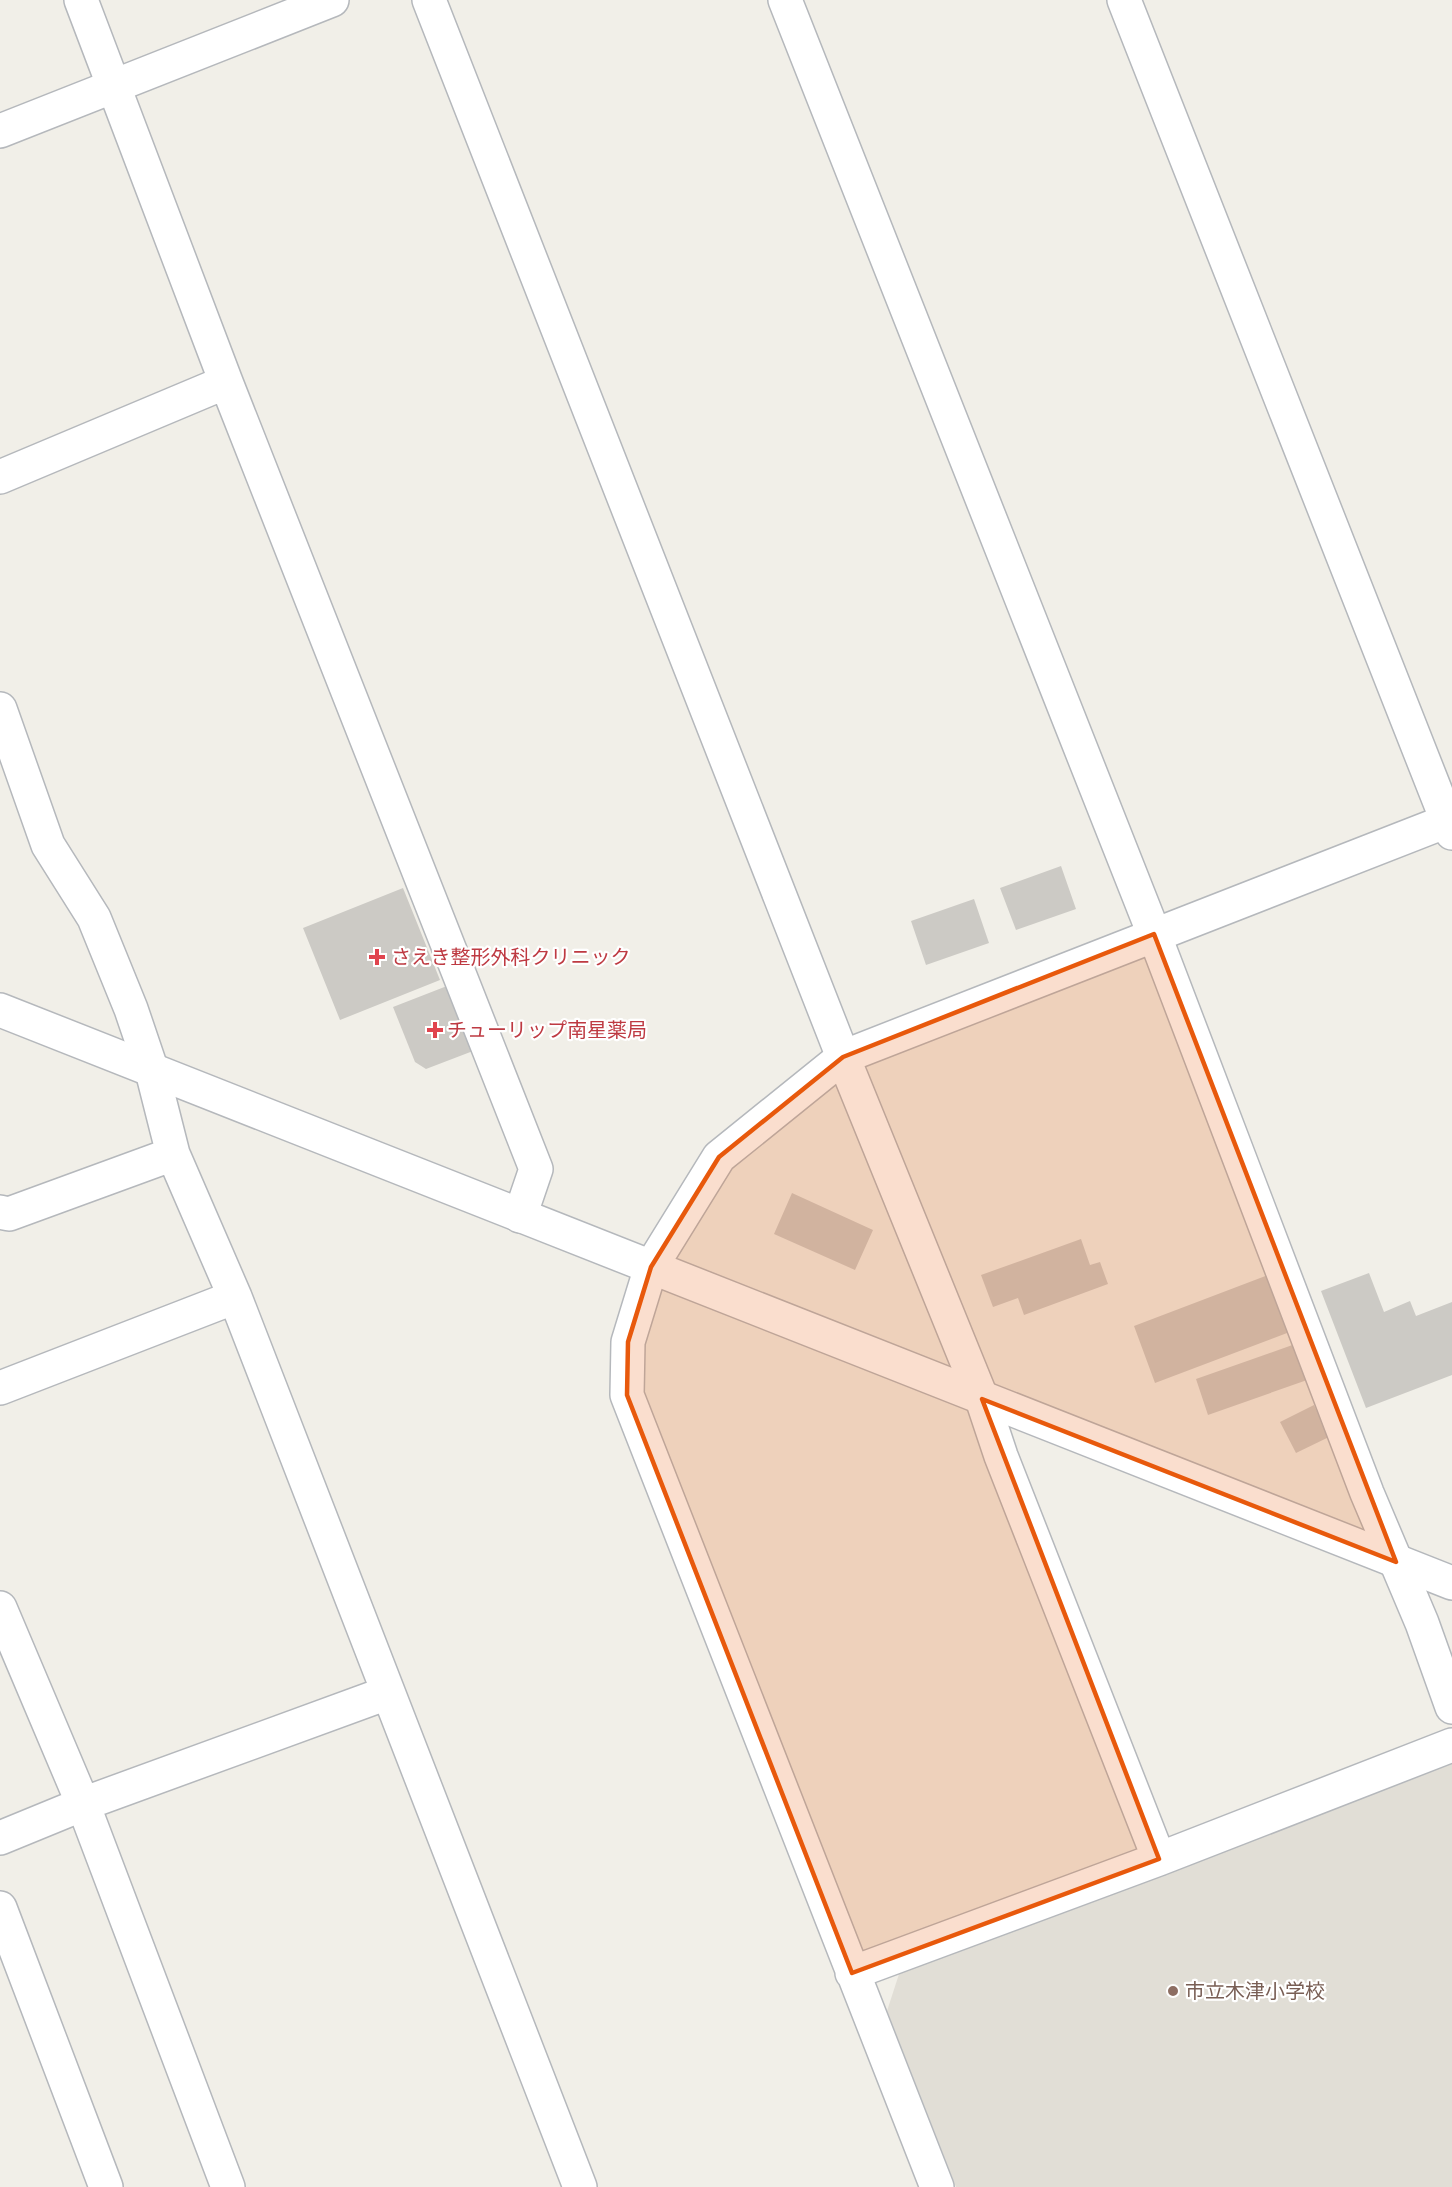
<svg xmlns="http://www.w3.org/2000/svg" width="1452" height="2187" viewBox="0 0 1452 2187" font-family="'Work Sans','Noto Sans JP',sans-serif">
  <style>
    .education { fill: #e1ded6 }
    .building { fill: #cccac5 }
    .lines { fill: none; stroke-linecap: round; stroke-linejoin: round }
    .minor-casing { stroke: #b5b8bc; stroke-width: 36 }
    .tertiary-casing { stroke: #b5b8bc; stroke-width: 36 }
    .minor { stroke: #fff; stroke-width: 33 }
    .tertiary { stroke: #fff; stroke-width: 33 }
    .marked { fill: #e8590c; fill-opacity: 0.2; stroke: #e8590c; stroke-width: 4.5; stroke-linejoin: round }
    .health-dot { fill: #e0444e; stroke: #fff; stroke-width: 2 }
    .education-dot { fill: #8d6e63; stroke: #fff; stroke-width: 2 }
    .labels { text-anchor: middle; dominant-baseline: central; stroke-width: 4.5; stroke-linejoin: round; paint-order: stroke }
    .health-label { font-size: 20px; fill: #be3a42; stroke: #fff; text-anchor: start }
    .education-label { font-size: 20px; fill: #785e54; stroke: #fff; text-anchor: start }
  </style>
  <rect width="100%" height="100%" fill="#f1efe8"/>
  <path class="education" d="M1452,1759V2187H956L887,2011L900,1971Z"/>
  <path class="building" d="M1061,866L1076,909L1016,930L1000,888Z
    M403,888L440,980L340,1020L303,928Z
    M974,899L989,943L926,965L911,921Z
    M447,986L473,1051L426,1069L415,1062L393,1007Z
    M792,1193L873,1230L855,1270L774,1234Z
    M1081,1239L1090,1265L1100,1262L1108,1284L1024,1315L1018,1298L993,1307L981,1275Z
    M1273,1273L1295,1330L1155,1383L1134,1326Z
    M1369,1273L1384,1312L1410,1301L1416,1316L1452,1302V1375L1366,1408L1321,1291Z
    M1298,1343L1310,1379L1208,1415L1196,1379Z
    M1314,1405L1329,1437L1296,1453L1280,1422Z"/>
  <g class="lines">
    <defs>
      <path id="minor" d="M81,0L226,382L536,1169L520,1216
        M429,0L843,1057L982,1399L1001,1456L1159,1859
        M785,0L1154,934L1367,1493L1422,1623L1452,1707
        M1124,0L1452,833
        M0,477L226,382
        M0,709L48,845L94,918L131,1009L152,1071L173,1154L235,1297L580,2187
        M0,1212L9,1214L173,1154
        M651,1267L628,1342L627,1395L937,2187
        M0,1388L235,1297
        M0,1608L83,1804L228,2187
        M0,1838L83,1804L387,1693
        M0,1908L106,2187
        M852,1973L1159,1859L1452,1745"/>
      <path id="tertiary" d="M0,131L332,0
        M0,1010L1452,1583
        M651,1267L719,1157L843,1057L1452,819"/>
    </defs>
    <use href="#minor" class="minor-casing"/>
    <use href="#tertiary" class="tertiary-casing"/>
    <use href="#minor" class="minor"/>
    <use href="#tertiary" class="tertiary"/>
  </g>
  <path class="marked" d="M1154,934L1396,1562L982,1399L1159,1859L852,1973L627,1395L628,1342L651,1267L719,1157L843,1057Z"/>
  <g class="health-dot">
    <path d="M374 948h6v6h6v6h-6v6h-6v-6h-6v-6h6z"/>
    <path d="M432 1021h6v6h6v6h-6v6h-6v-6h-6v-6h6z"/>
  </g>
  <circle class="education-dot" cx="1173" cy="1991" r="6"/>
  <g class="labels">
    <g class="health-label">
      <text x="391" y="957">さえき整形外科クリニック</text>
      <text x="447" y="1030">チューリップ南星薬局</text>
    </g>
    <g class="education-label">
      <text x="1185" y="1991">市立木津小学校</text>
    </g>
  </g>
</svg>
